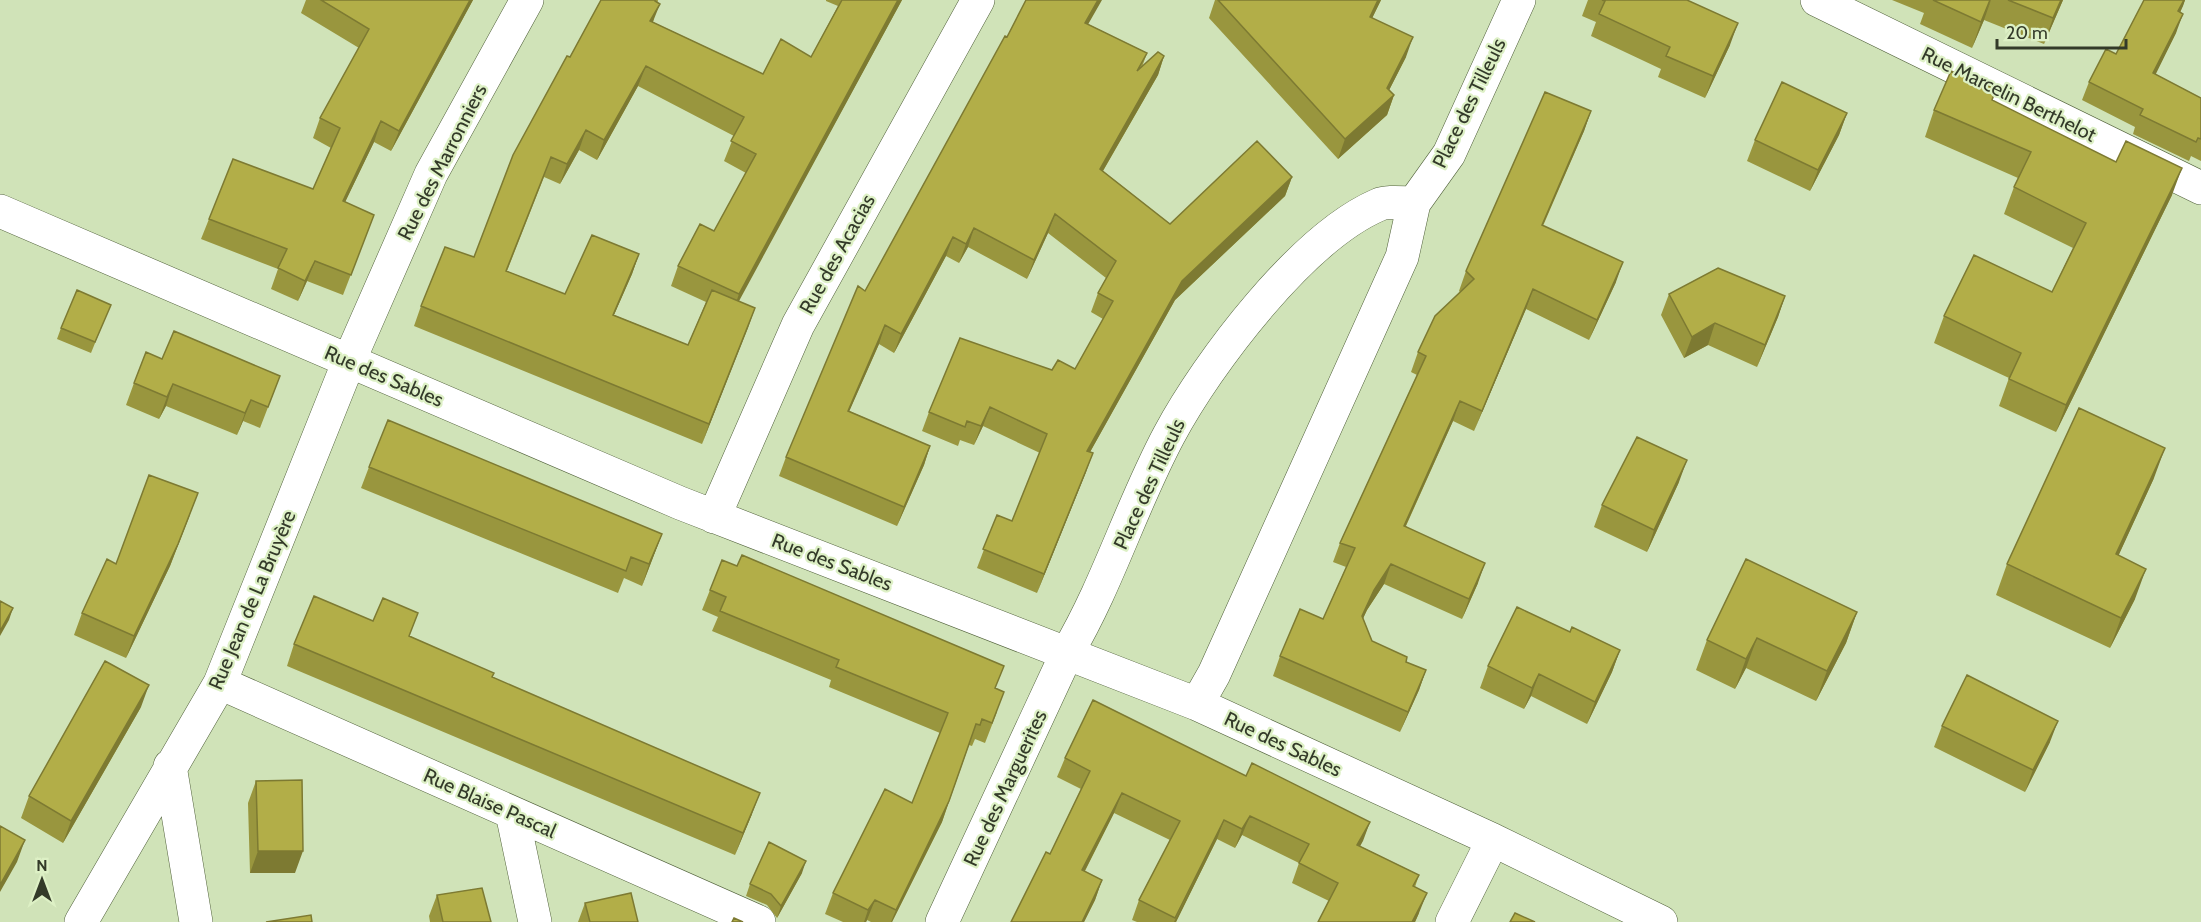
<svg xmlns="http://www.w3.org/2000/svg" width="2201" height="922" viewBox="0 0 2201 922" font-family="Cabin,sans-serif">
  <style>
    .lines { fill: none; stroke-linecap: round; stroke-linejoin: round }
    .street-casing { stroke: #51613b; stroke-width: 34 }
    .street { stroke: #fff; stroke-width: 33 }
    .wall { fill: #99963e; fill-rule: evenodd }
    .shaded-wall { fill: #7d7a32 }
    .building { fill: #b2ae48; stroke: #7d7a32; stroke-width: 1.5 }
    .labels { text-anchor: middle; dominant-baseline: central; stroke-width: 4.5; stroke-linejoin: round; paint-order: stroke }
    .street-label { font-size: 20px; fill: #333a29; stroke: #ddf0c5 }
  </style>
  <rect width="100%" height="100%" fill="#d0e3b8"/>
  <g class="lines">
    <defs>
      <path id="street" d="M1817,0L2201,188
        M0,211L680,503L1197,704L1493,840L1661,922
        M714,517L798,325L978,0
        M220,683L759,922
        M1197,704L1214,674L1402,257L1414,203L1449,154L1519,0
        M170,766L196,922
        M512,813L535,922
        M81,922L220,683L349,361L431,174L527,0
        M942,922L1067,653C1108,584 1131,506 1169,435C1208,362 1302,238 1378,205C1387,201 1403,203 1414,203
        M1452,922L1493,840"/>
    </defs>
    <use href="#street" class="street-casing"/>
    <use href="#street" class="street"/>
  </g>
  <path class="wall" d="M306,0H473L391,151L374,142L345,202L374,215L343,295L307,281L298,301L271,289L278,269L201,239L209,219L313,189L331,148L313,138L320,118L359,48L301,13Z
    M601,0H658L653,22L763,74L811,57L838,6L826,1V0H902L738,301L755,308L702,444L414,326L421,306L474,257L570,57ZM638,86L734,136L724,161L746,173L714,231L678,266L671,286L706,302L688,345L614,315L632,274L639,254L565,294L507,271L544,177L560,184L579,150L597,160Z
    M1215,0H1381L1372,18L1406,57L1389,90L1394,95L1387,115L1338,159L1209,18Z
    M1588,0H1687L1730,45L1705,98L1658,77L1661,69L1591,36L1596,22L1582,16Z
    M1892,0H2063L2044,44L1984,20L1972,48L1920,24L1924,13Z
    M2144,0H2185L2180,13L2176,33L2155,74L2201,98V161L2191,156L2189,161L2133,134L2135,127L2082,100L2089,82L2116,54Z
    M1088,24L1147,53L1142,67L1164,56L1158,75L1103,171L1170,224L1292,177L1285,196L1175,300L1090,452L1086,472L1037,593L977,568L997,515L1012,521L1040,453L983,426L974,445L960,440L958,446L922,431L929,412L1052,370L1075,369L1103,319L1091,312L1098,293L1106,278L1048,233L1027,279L968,247L959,263L946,256L894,353L879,344L849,411L930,446L924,465L897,526L779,476L786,457L865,291L1007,37Z
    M1992,100L2172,195L2056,432L1999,406L2009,378L1934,343L1944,316L2052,292L2073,248L2004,214L2014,187L2018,178L1925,137L1934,110Z
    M1591,111L1584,131L1543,226L1616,282L1589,340L1526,309L1474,431L1453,421L1406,526L1478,583L1462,619L1384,584L1367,610L1363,618L1372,641L1406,662L1426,670L1419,690L1400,732L1273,676L1280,656L1323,619L1346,567L1333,562L1340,543L1417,375L1411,372L1418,352L1460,292L1459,291L1466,271Z
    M1847,113L1839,135L1810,191L1747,161L1755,140Z
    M1669,294L1785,296L1778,317L1757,367L1708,345L1684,358L1661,315Z
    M106,316L91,353L57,339L61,328Z
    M162,359L280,376L260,428L243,421L237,435L166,406L159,419L126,405L134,383Z
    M369,467L662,534L642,586L624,578L618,593L361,488Z
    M2154,478L2118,556L2135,599L2110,648L1996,595L2007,564Z
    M1679,482L1647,552L1594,527L1602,505Z
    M190,515L170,566L126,658L74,635L82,613L116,564Z
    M710,590L996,689L997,712L985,743L975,739L972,746L969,745L942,822L892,922H871L867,920L866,922H843L825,914L833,893L912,803L940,733L829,687L831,680L712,631L718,617L702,610Z
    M1857,612L1846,643L1816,701L1746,668L1735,689L1696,670L1707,640Z
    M373,621L410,636L493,677L752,814L735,855L287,666L294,644Z
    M1570,632L1620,650L1612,672L1587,724L1531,696L1524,709L1480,688L1488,666Z
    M141,707L63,843L21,818L29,796Z
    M1942,726L2050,742L2025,792L1934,747Z
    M1065,758L1246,776L1370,822L1360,846L1419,875L1415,887L1419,913L1415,922H1318L1329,901L1292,883L1299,863L1242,835L1235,848L1217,839L1176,922H1137L1132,920L1139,900L1170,840L1114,813L1085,871L1102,880L1095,900L1084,922H1011L1050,854L1081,789L1057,777Z
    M256,781L295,873H250L248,803Z
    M802,873L777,918L767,905L746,896L750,884Z
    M437,895L491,922H430L429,916Z
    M585,903L638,922H578Z"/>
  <path class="shaded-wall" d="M470,0H473L391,151L399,131Z
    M898,0H902L732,314L739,294Z
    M1098,0H1102L1078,42L1085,23Z
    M1378,0H1381L1363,37L1370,17Z
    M1991,0L1984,20L1972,48L1981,22Z
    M2061,0H2063L2044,44L2053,18Z
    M2184,0H2185L2183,6L2171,30L2178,11Z
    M660,4L652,24L650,21Z
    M2183,14L2176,33L2147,92L2153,73Z
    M1738,23L1730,45L1705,98L1713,76Z
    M1413,37L1406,57L1380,108L1387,88Z
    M1164,56L1158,75L1093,188L1100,169Z
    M646,66L638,86L597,160L604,140Z
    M1394,95L1387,115L1338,159L1345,139Z
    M1591,111L1584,131L1534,245L1542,225Z
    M1847,113L1839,135L1810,191L1818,170Z
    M381,121L374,142L336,221L343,201Z
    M586,130L579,150L560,184L567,164Z
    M2182,168L2172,195L2056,432L2066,405Z
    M1292,177L1285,196L1175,300L1080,470L1087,451L1182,281Z
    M1055,214L1048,233L1027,279L1034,260Z
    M974,228L968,247L959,263L966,244Z
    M953,237L946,256L894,353L901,334Z
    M639,254L632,274L605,335L613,315Z
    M315,261L307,281L298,301L305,281Z
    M1623,262L1616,282L1589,340L1597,320Z
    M1533,289L1526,309L1474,431L1482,411Z
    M1785,296L1778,317L1757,367L1765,345Z
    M755,308L748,328L702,444L709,424Z
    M1715,323L1708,345L1684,358L1692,337Z
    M885,325L879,344L841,430L848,411Z
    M173,384L166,406L159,419L167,397Z
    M251,400L243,421L237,435L245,413Z
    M1460,401L1453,421L1397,545L1404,526Z
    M990,407L983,426L974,445L981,426Z
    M930,446L924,465L897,526L904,507Z
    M2165,448L2154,478L2105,585L2116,554Z
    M1093,453L1086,472L1037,593L1044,574Z
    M1687,460L1679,482L1647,552L1654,530Z
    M198,493L170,566L126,658L134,636Z
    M662,534L654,555L642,586L649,564Z
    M1485,563L1478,583L1462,619L1469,599Z
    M1391,564L1384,584L1367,610L1355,636L1362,616L1374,590Z
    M2146,569L2135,599L2110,648L2121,618Z
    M13,608L9,620L0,636V631Z
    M1857,612L1846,643L1816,701L1827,671Z
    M1757,638L1746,668L1735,689L1746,659Z
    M1620,650L1612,672L1587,724L1595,702Z
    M1426,670L1419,690L1400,732L1408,712Z
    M1539,674L1531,696L1524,709L1532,688Z
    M149,685L141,707L63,843L71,821Z
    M2058,721L2050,742L2025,792L2033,770Z
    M760,793L752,814L735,855L743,833Z
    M1122,793L1114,813L1075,890L1082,870Z
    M949,801L942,822L892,922H891L896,910Z
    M1250,816L1242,835L1235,848L1242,829Z
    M1224,820L1217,839L1176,922H1174Z
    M1370,822L1363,841L1350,864L1357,845Z
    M25,840L17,862L0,892V885Z
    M258,851H303L295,873H250Z
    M806,861L802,873L777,918L781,906Z
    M1102,880L1095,900L1084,922H1082Z
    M1427,893L1419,913L1415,922H1412Z
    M875,900L867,920L866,922H864L868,910Z"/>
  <path class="building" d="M321,0H470L399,131L381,121L343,201L374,215L351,275L315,261L305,281L278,268L287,249L209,219L233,159L313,189L340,128L320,118L369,29Z
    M601,0H655V1L660,4L650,21L763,74L781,39L811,57L842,0H898L739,294L678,266L700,224L714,231L756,154L731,141L744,117L646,66L604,140L586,130L567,164L551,157L506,271L565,294L592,235L639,254L613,315L688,345L712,290L755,308L709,424L421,306L445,247L474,257L513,155L567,56L570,57Z
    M1026,0H1098L1085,23L1147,53L1137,71L1158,52L1164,56L1100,169L1170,224L1257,141L1292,177L1182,281L1087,451L1093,453L1044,574L983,549L997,515L1012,521L1047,434L990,407L981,426L967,421L965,427L929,412L960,338L1052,370L1058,360L1075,369L1113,301L1098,293L1116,261L1055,214L1034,260L974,228L966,244L953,237L901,334L885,325L848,411L930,446L904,507L786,457L858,286L865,291L1005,36L1007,37Z
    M1218,0H1378L1370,17L1413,37L1387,88L1394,95L1345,139Z
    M1602,0H1687L1738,23L1713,76L1666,56L1670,47L1599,14L1605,1Z
    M1933,0H1990L1981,22Z
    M2008,0H2061L2053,18Z
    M2144,0H2184L2178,11L2183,14L2153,73L2201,98V139L2198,138L2196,142L2140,115L2143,109L2089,82L2106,49L2116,54Z
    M1951,71L1996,89L1992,100L2116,162L2126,141L2182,168L2066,405L2009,379L2021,353L1944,316L1974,255L2052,292L2086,223L2014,187L2031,152L1934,110Z
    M1782,82L1847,113L1818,170L1755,140Z
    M1545,92L1591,111L1542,225L1623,262L1597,320L1533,289L1482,411L1460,401L1404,526L1485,563L1469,599L1391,564L1374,590L1362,616L1372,641L1407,657L1406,662L1426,670L1408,712L1280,656L1300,609L1323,619L1355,548L1340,543L1426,356L1418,352L1435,316L1474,279L1466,271Z
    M1718,268L1785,296L1765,345L1715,323L1692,337L1669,294Z
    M77,290L111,305L95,342L61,328Z
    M174,331L280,376L268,407L251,400L245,413L173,384L167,397L134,383L146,352L162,359Z
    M2079,408L2165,448L2116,554L2146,569L2121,618L2007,564Z
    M388,420L662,534L649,564L631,557L626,571L369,467Z
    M1637,437L1687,460L1654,530L1602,505Z
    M149,475L198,493L178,544L134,636L82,613L107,559L116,564Z
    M742,555L1004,666L995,688L1004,692L992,723L982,719L980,725L976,724L949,801L896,910L875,900L868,910L833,893L885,789L912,803L948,713L836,667L839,660L720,611L726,597L710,590L722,560L737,566Z
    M1746,559L1857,612L1827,671L1757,638L1746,659L1707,640Z
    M314,596L373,621L383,598L418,613L409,636L494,673L492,677L760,793L743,833L294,644Z
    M0,601L13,608L0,631Z
    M1517,607L1570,632L1572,627L1620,650L1595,702L1539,674L1532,688L1488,666Z
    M105,661L149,685L71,821L29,796Z
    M1967,675L2058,721L2033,770L1942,726Z
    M1093,700L1246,776L1252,763L1370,822L1357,845L1419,875L1413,886L1427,893L1412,922H1318L1338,883L1299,863L1309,844L1250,816L1242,829L1224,820L1175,918L1139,900L1180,821L1122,793L1082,870L1102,880L1082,922H1011L1046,852L1050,854L1090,771L1065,758Z
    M302,780L303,851H258L256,781Z
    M0,826L25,840L0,885Z
    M769,842L806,861L781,906L771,894L750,884Z
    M482,888L491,922H443L437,895Z
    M631,893L638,922H590L585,903Z
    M1515,913L1535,922H1510Z
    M311,915L312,922H266Z
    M734,918L743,922H732Z"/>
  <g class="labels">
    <g class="street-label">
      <text transform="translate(2009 94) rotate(26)">Rue Marcelin Berthelot</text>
      <text transform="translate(1469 103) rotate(-64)">Place des Tilleuls</text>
      <text transform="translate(442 162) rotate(-63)">Rue des Marronniers</text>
      <text transform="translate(837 254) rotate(-61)">Rue des Acacias</text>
      <text transform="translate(384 376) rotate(23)">Rue des Sables</text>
      <text transform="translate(1149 484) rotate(-65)">Place des Tilleuls</text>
      <text transform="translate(832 562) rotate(21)">Rue des Sables</text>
      <text transform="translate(252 600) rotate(-67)">Rue Jean de La Bruyère</text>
      <text transform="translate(1283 744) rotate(25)">Rue des Sables</text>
      <text transform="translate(1005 788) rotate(-65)">Rue des Marguerites</text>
      <text transform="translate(490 803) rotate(24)">Rue Blaise Pascal</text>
    </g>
  </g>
  <g transform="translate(42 880)" stroke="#ddf0c5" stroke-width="4.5" paint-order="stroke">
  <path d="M0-4.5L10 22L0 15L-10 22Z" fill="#333a29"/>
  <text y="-9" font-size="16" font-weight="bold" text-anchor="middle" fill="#333a29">N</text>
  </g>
  <path d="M1997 39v9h129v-9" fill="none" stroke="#333a29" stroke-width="3"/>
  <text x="2006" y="39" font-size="18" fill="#333a29" stroke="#ddf0c5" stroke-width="4.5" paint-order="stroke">20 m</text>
</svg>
